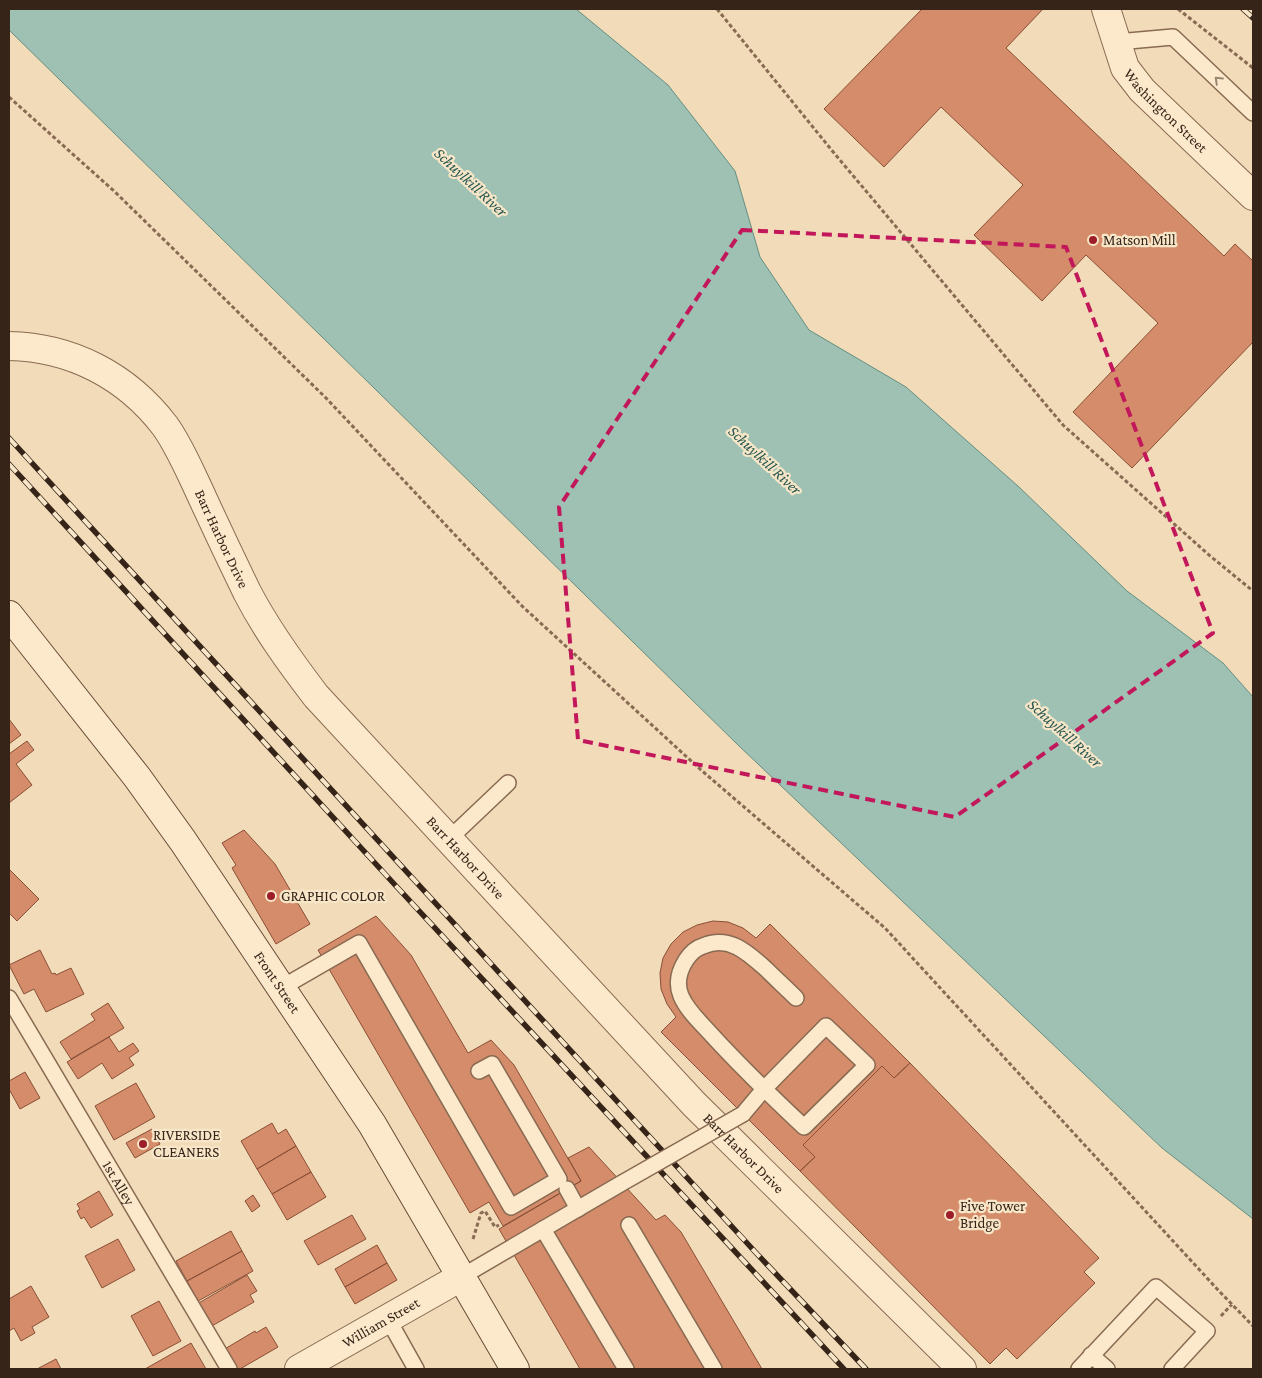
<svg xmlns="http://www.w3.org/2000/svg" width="1262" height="1378" viewBox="0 0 1262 1378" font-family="'Crimson Pro',serif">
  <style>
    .water { fill: #9ec1b3; stroke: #658e80 }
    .building { fill: #d48c6a; stroke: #8a4f36 }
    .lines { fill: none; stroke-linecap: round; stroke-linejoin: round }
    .lane-casing { stroke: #896a52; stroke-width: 18 }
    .street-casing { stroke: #896a52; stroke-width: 30 }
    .secondary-casing { stroke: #6a4b36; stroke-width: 30 }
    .path { stroke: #896a52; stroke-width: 3; stroke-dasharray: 4 2.5; stroke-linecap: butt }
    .lane { stroke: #fce9cb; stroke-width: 15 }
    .street { stroke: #fce9cb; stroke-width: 28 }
    .secondary { stroke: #fce9cb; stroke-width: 28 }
    .rail-casing { stroke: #362419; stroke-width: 5.5 }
    .rail { stroke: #f8e6c8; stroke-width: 4; stroke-dasharray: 11; stroke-linecap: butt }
    .lane-bridge-casing { stroke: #896a52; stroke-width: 18; stroke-linecap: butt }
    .lane-bridge { stroke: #fce9cb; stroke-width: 15 }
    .oneway { stroke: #998672 }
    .marked { fill: none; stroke: #c2185b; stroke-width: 4; stroke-dasharray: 10 6; stroke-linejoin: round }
    .poi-dot { fill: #9d1d29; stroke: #f8e6c8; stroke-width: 2 }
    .labels { text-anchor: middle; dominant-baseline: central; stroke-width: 4.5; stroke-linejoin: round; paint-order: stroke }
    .street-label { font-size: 15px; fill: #362419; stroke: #f8e6c8 }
    .poi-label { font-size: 15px; fill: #362419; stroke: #f8e6c8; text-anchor: start }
    .water-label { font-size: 16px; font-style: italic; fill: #265750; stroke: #f8e6c8 }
  </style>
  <rect width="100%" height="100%" fill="#f1dbb8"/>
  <path class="water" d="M9,9H576L668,85L735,171L760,257L809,330L906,387L1019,487L1127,591L1223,663L1253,697V1219L1162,1148L738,745L9,30Z"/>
  <path class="building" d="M922,9H1043L1006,48L1224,256L1235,244L1253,261V342L1132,468L1073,412L1158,323L1086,255L1042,301L974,235L1023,185L941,107L884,167L824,109Z
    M9,719L21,735L9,744Z
    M27,741L34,750L16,764L32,785L9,803V754Z
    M244,830L275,864L310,924L276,944L232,868L236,865L222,843Z
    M9,869L39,899L17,921L9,913Z
    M376,916L411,955L468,1053L491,1040L514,1065L581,1181L503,1226L489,1202L470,1213L318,950Z
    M713,921L728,922L743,928L756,938L770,924L910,1063L894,1078L882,1066L803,1145L815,1157L800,1171L661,1032L676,1017L667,1004L661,989L660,973L663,958L671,944L683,932L697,925Z
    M40,950L52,974L55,973L56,975L71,968L84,994L46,1012L34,989L24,994L9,965Z
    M108,1003L124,1028L71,1059L60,1042L95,1020L91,1014Z
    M109,1037L119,1052L133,1043L139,1051L129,1058L134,1065L112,1079L102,1063L78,1079L67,1062Z
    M910,1063L1099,1258L1084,1272L1095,1283L1017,1359L1006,1348L990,1364L800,1171L815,1157L803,1145L882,1066L894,1078Z
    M25,1072L40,1098L20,1109L9,1089V1081Z
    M136,1083L155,1117L114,1140L95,1106Z
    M272,1123L278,1134L286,1129L296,1146L257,1169L241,1141Z
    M152,1129L160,1144L135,1158L126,1143Z
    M296,1146L311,1172L272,1194L257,1169Z
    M589,1147L656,1220L665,1215L681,1232L762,1369H580L499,1229L581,1181L568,1158Z
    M311,1172L326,1197L287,1220L272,1194Z
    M99,1191L113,1215L91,1228L84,1217L81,1219L77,1211L80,1209L77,1204Z
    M253,1195L260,1206L252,1212L245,1201Z
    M352,1215L366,1239L318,1265L304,1241Z
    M231,1231L242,1251L187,1281L176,1261Z
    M118,1239L135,1270L102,1288L85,1256Z
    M377,1245L387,1263L345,1287L335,1269Z
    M242,1251L253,1271L198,1301L187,1281Z
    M387,1263L397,1280L355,1304L345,1287Z
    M247,1275L257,1291L250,1295L254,1302L210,1327L197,1304Z
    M31,1286L49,1317L32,1327L35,1333L21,1341L14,1328L9,1331V1299Z
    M159,1301L181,1341L153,1356L131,1316Z
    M266,1327L278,1347L240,1369H234L223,1350L255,1331L256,1333Z
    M191,1343L206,1369H145Z
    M56,1359L61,1369H37Z"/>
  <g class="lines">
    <defs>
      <g id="lane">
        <path d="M1117,42L1173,37L1253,113"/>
        <path d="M449,839L508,783"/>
        <path d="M281,988L359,943L511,1207L559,1179L492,1064L479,1071"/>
        <path id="s1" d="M9,998L229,1369"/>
        <path d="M743,1114L764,1089L826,1026L867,1065L804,1127C771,1096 739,1065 709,1032C699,1021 687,1010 681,996C676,984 679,971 686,960C690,954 696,948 703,946C729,935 747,952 766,969C776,979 786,988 796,998"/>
        <path d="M567,1189L578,1209"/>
        <path d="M629,1225L714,1369"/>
        <path d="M543,1229L626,1369"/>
        <path d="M461,1277L622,1183"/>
        <path d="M388,1319L416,1369"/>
        <path d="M1091,1355L1107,1369"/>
        <path d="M1079,1369L1156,1287L1207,1331L1172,1369"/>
      </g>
      <g id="street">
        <path id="s2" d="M1106,9L1125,68L1142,90L1253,196"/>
        <path id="s3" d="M9,346C71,347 127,376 165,426C178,444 187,465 197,486C213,521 230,557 247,592C266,629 290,662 316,696L694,1104L962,1369"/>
        <path id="s4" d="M299,1369L461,1277"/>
      </g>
      <g id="secondary">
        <path id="s5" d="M9,615L137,777L183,841L372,1124L515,1369"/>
      </g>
    </defs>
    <use href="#lane" class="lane-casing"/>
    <use href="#street" class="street-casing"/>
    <use href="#secondary" class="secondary-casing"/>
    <path class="path" d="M717,9L834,153L1063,425L1209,555L1253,591
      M1178,9L1253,68
      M9,97L114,191L326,398L522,606L701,770L885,928L1219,1291L1253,1326
      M473,1239L481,1213L485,1211L495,1227L499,1225
      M1221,1316L1232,1304"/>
    <use href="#lane" class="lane"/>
    <use href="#street" class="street"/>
    <use href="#secondary" class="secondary"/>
    <defs>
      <path id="rail" d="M1243,9L1253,18
        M9,438L758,1255L866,1369
        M9,464L396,886L844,1369"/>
    </defs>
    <use href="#rail" class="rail-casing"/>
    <use href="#rail" class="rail"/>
    <defs>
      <path id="lane-bridge" d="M622,1183L743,1114"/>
    </defs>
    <use href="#lane-bridge" class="lane-bridge-casing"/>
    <use href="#lane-bridge" class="lane-bridge"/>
  </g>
  <defs><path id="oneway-chevron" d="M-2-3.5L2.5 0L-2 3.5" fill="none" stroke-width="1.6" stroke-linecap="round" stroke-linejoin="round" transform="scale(1.25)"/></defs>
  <use class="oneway" href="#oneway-chevron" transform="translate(1218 80) rotate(-136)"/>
  <path class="marked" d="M742,230L1066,247L1213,633L955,817L578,740L559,507Z"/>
  <g class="poi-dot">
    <circle cx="1093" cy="240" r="5"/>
    <circle cx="271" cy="896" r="5"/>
    <circle cx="143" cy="1144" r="5"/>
    <circle cx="950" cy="1215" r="5"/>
  </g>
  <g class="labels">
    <g class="street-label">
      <text stroke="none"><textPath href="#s2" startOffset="121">Washington Street</textPath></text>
      <text stroke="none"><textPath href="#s3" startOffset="308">Barr Harbor Drive</textPath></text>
      <text stroke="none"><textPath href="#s3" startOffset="712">Barr Harbor Drive</textPath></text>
      <text stroke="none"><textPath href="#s5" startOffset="455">Front Street</textPath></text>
      <text stroke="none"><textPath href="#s3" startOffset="1118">Barr Harbor Drive</textPath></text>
      <text stroke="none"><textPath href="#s1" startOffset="215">1st Alley</textPath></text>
      <text stroke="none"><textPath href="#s4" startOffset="94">William Street</textPath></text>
    </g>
    <g class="poi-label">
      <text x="1103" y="240">Matson Mill</text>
      <text x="281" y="896">GRAPHIC COLOR</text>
      <text x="153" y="1135">RIVERSIDE<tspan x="153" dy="17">CLEANERS</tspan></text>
      <text x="960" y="1206">Five Tower<tspan x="960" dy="17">Bridge</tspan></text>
    </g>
    <g class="water-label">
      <text transform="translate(471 182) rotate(43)">Schuylkill River</text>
      <text transform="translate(765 460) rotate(43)">Schuylkill River</text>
      <text transform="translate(1065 733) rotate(42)">Schuylkill River</text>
    </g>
  </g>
  <rect width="1262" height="1378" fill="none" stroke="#362419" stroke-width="20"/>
</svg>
